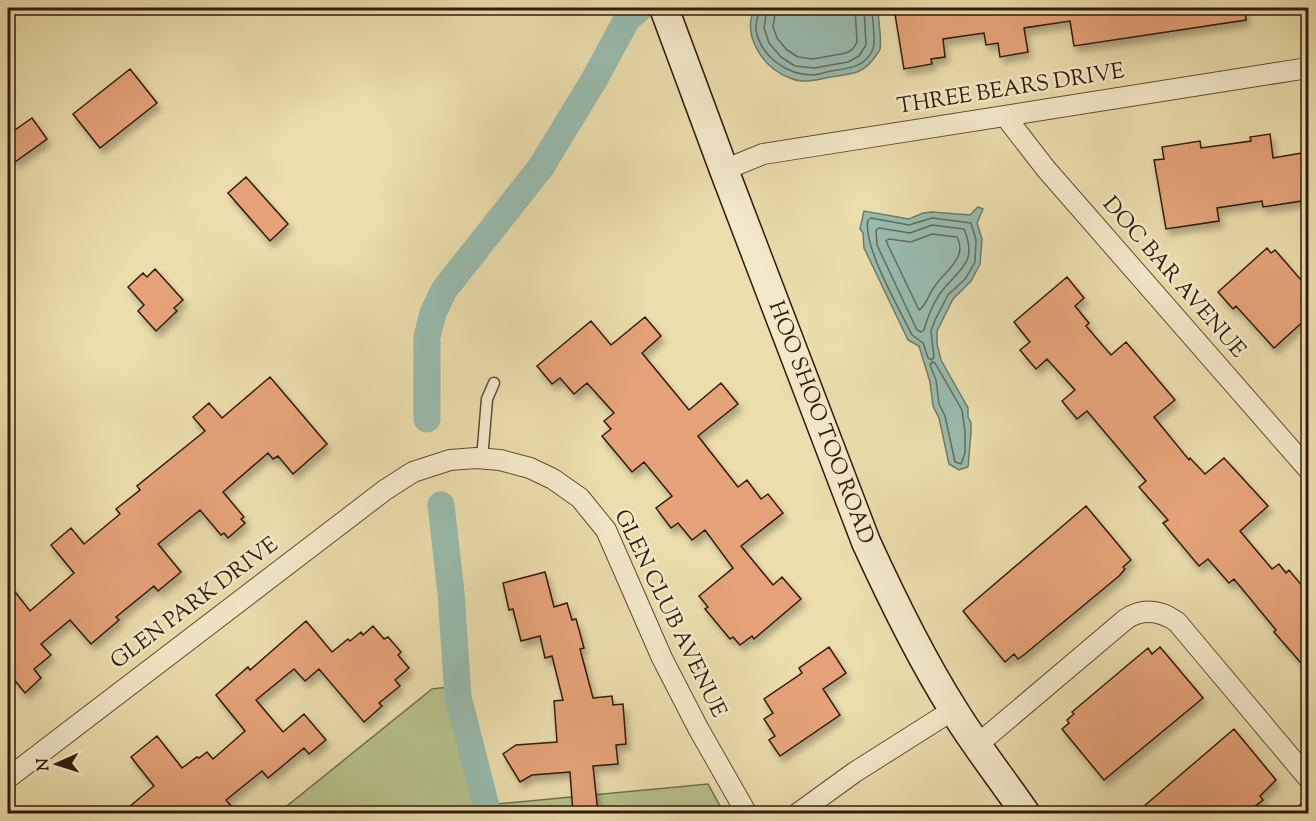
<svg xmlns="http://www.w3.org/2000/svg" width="1316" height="821" viewBox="0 0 1316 821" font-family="'Sorts Mill Goudy',serif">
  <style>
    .green { fill: #b6c18a; stroke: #746e4a; stroke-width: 1.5 }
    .water { fill: #98bbad; stroke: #6f7b6c; stroke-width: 1.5 }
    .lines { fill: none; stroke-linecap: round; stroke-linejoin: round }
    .shore { stroke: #656b5c; stroke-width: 1.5 }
    .canal { stroke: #98bbad; stroke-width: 27 }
    .building { fill: #e5a278; stroke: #321b0a; stroke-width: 1.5; filter: url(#shadow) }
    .lane-casing { stroke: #604c32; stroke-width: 13 }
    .street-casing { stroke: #604c32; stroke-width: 22 }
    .secondary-casing { stroke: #321b0a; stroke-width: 31 }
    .lane { stroke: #f2e9c9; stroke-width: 10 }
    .street { stroke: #f2e9c9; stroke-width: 20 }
    .secondary { stroke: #f2e9c9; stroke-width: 28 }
    .labels { text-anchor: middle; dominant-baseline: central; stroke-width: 5; stroke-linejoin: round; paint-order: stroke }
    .street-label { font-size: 22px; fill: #321b0a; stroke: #f2e9c9 }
  </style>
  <defs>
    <filter id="shadow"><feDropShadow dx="3.5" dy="6" stdDeviation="3" flood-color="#0004"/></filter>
  </defs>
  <rect width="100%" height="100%" fill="#ebddac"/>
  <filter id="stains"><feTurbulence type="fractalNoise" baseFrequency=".00333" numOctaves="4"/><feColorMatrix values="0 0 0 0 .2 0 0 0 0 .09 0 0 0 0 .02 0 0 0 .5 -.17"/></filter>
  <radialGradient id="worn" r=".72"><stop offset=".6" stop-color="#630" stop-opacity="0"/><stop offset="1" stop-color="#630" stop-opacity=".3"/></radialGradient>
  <path class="green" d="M448,687L477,806L708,784L724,813L277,814L432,689Z"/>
  <path class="water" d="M755,8H878C878,18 882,40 880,49C880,50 875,57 875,57C861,76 851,73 831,77C817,80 803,84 790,78C763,68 741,35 755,8Z
    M978,207L983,209L977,223L982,239L980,264L971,281L953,299L937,331V344L941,360L968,408V417L971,423V432L968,467L959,470L949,464L939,418L933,406L930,382L919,346L908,340L864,248L863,233L860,229L864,211L909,219L923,213L932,212L970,215Z"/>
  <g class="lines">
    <path class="shore" d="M760,8C759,15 755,22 756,30C761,57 787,75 813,75C819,75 825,72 831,71C848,68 865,68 873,49C876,40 872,18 872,8
      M767,8L764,28L769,43L781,57L795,66L814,68L848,62L859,56L866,45L864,8
      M776,8L773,27L777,38L787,50L798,57L813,59L846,53L853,49L857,42L855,8
      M871,218L909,225L932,218L971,223L976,240L975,262L966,278L948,295L935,320L931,331L934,357L932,360L928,358L923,343L912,335C900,310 862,245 868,220Z
      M932,225L964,229C978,263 960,268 942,291C934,301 927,318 924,330L921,332L917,330L877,245L876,230L879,228L910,233Z
      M932,234L957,237C968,258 945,271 935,286C929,293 927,305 919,310L886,241L889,239L911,242Z
      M932,362L935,363L962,410L965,432V453L961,464L955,462L945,416L939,404L936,380L930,365Z"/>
    <path class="canal" d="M427,419V337L433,313L444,290L541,167L594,80L627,19L640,8
      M441,505L451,593L458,697L488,814"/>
  </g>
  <path class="building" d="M905,8H1245L1246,20L1074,46L1070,21L1024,28L1028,52L1000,57L998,43L986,45L984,33L943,39L945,57L931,59L932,64L904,69L895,14L906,12Z
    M130,69L157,103L100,148L73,114Z
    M32,118L47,139L15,162L8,151V135Z
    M1270,134L1273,158L1308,152V200L1263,207L1262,201L1217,208L1219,221L1166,229L1154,160L1164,159L1162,147L1200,141L1201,148L1251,141L1250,137Z
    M246,177L288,224L270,241L228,193Z
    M1267,248L1271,253L1275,250L1301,280L1308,279V317L1274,348L1236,306L1233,309L1218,292Z
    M155,269L183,300L174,308L177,311L156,331L138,311L144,305L128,287L143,273L147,277Z
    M1067,277L1084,298L1075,306L1089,323L1086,326L1111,355L1126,342L1175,400L1154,417L1189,460L1190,458L1205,474L1224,458L1268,506L1240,531L1272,569L1279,564L1286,573L1289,570L1308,593V671L1274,632L1276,630L1234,579L1229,583L1208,559L1199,566L1163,523L1168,520L1139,487L1146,481L1087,411L1077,419L1062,401L1075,390L1047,359L1036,369L1020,350L1030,342L1014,322Z
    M645,317L661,336L642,353L689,410L721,383L738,404L698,436L738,487L747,480L761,499L768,494L783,513L741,546L773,585L782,577L801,599L754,639L752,636L740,645L733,637L730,639L705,609L708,607L699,596L733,568L705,530L692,540L678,523L671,528L656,508L672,496L644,462L632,472L602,436L611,429L604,421L614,413L587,383L574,394L560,378L552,384L537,366L591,321L611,345Z
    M270,377L327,444L293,474L278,456L273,459L268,453L223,492L244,517L241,519L245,523L228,538L224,533L221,535L200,510L158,544L181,572L158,591L154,586L116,617L119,620L91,644L70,620L41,644L51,655L34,669L41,678L25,693L8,672V583L30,611L74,573L51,545L71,528L84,544L120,514L116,509L140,490L137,486L205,431L193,417L209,403L222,418Z
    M1086,506L1131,560L1123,567L1125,569L1119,576L1025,654L1018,659L1014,654L1005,662L963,611Z
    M545,572L554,607L567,603L572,620L576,619L584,648L580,649L593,698L612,696L613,705L623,704L626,744L616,745L618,764L593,766L598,813H573L570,772L532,775L520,782L503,754L516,745L557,742L554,701L563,700L552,656L545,658L540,636L521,641L513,609L509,610L503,583Z
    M306,621L332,652L348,639L350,641L361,632L363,635L373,626L384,639L388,637L401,652L398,655L409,668L395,680L400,686L379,703L382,706L364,722L319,669L305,681L294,669L256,700L283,732L304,714L326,740L309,754L304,748L268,778L262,771L226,800L237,813H122L154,786L131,757L157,736L182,768L197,757L199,758L207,752L213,759L245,731L216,695L248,667L250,670Z
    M829,647L846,673L823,689L840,715L780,756L769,740L775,736L764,719L773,713L764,699L802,673L799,668Z
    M1160,647L1203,698L1104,780L1062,729L1069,723L1067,720L1074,714L1072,712L1136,658L1148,648L1152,654Z
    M1234,729L1276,780L1260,796L1263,800L1246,813H1136Z"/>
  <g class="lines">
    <defs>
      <path id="lane" d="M482,459L487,399L494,383"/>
      <path id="street" d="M1005,116L1046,169L1308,469
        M724,170L763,154L1308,68
        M977,745L1126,619C1143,608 1160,610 1177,622L1308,778
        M8,778L385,490L413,472L450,460L476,458L500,460L530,468L553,479L580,498L606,530L662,658L698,728L747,814
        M797,814L855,772L953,710
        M1305,814L1308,811"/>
      <path id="secondary" d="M664,8L724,170L866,542C892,599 919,655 953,709C975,745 1002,779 1026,814"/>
    </defs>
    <use href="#lane" class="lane-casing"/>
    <use href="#street" class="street-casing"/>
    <use href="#secondary" class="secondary-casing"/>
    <use href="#lane" class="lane"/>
    <use href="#street" class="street"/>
    <use href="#secondary" class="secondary"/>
  </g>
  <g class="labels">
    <g class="street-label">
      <text transform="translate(1011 90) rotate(-9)">THREE BEARS DRIVE</text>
      <text transform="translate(1173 278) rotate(49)">DOC BAR AVENUE</text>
      <text transform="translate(820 423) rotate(69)">HOO SHOO TOO ROAD</text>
      <text transform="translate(195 604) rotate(-37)">GLEN PARK DRIVE</text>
      <text transform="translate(669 614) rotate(64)">GLEN CLUB AVENUE</text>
    </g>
  </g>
  <rect width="1316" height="821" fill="none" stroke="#ebddac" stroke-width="30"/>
  <rect x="9" y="9" width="1298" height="803" fill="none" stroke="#321b0a" stroke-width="3"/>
  <rect x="15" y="15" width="1286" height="791" fill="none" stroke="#321b0a" stroke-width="1.5"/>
  <g transform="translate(57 764) rotate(267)" stroke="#f2e9c9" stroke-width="4.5" paint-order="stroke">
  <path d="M0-4.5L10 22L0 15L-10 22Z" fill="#321b0a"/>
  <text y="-9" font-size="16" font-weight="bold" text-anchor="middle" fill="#321b0a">N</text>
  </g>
  <rect width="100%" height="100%" filter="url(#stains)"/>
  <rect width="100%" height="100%" fill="url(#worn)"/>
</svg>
